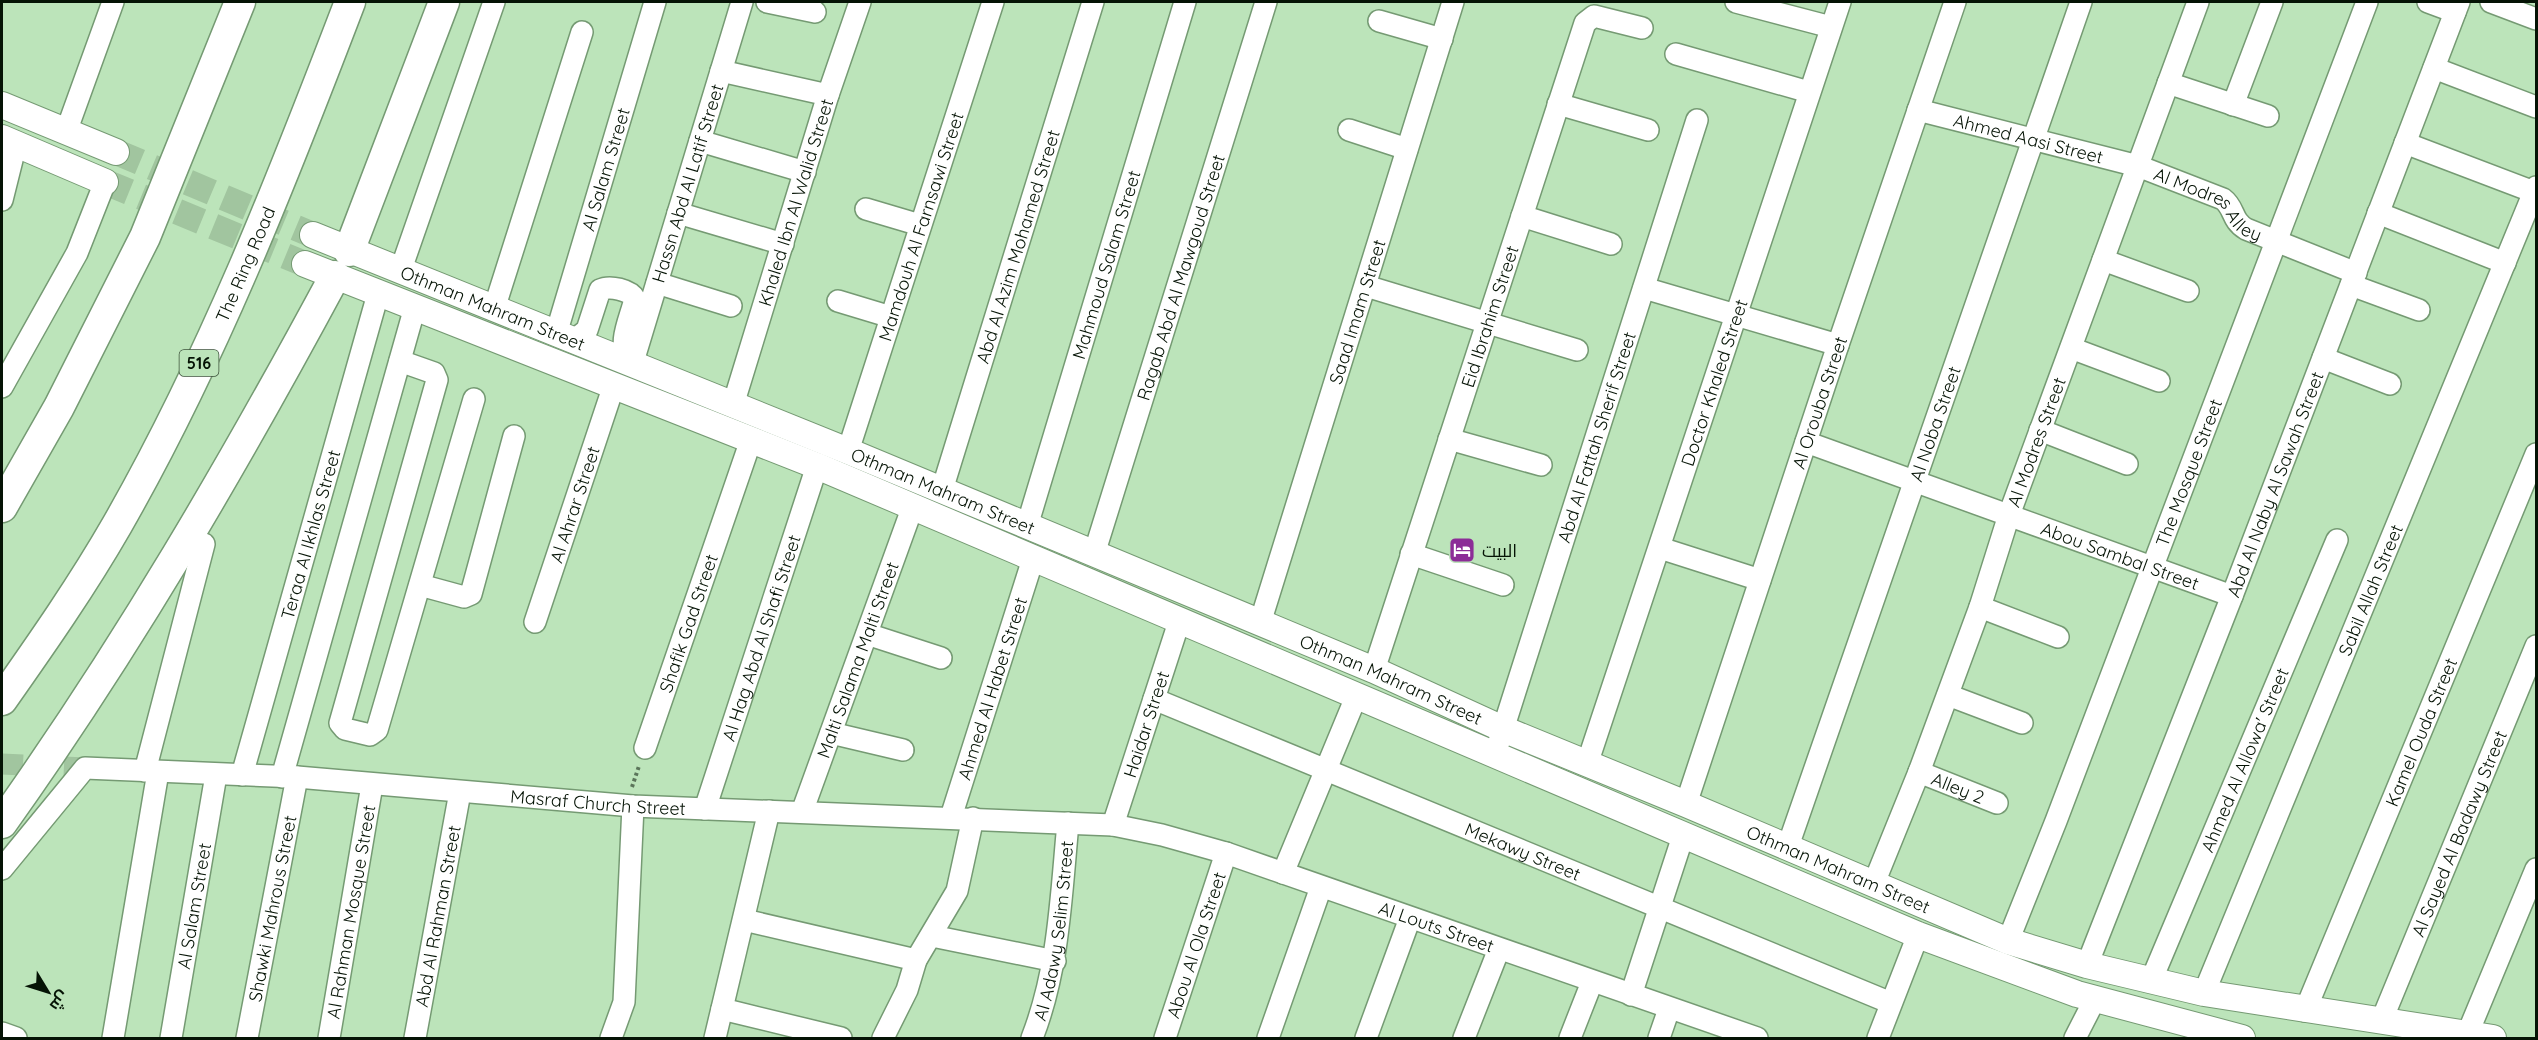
<svg xmlns="http://www.w3.org/2000/svg" width="2538" height="1040" viewBox="0 0 2538 1040" font-family="Quicksand,Cairo,sans-serif">
  <style>
    .lines { fill: none; stroke-linecap: round; stroke-linejoin: round }
    .minor-tunnel { stroke: #a1c59f; stroke-width: 21; stroke-dasharray: 21 10; stroke-linecap: butt }
    .major-tunnel { stroke: #a1c59f; stroke-width: 26; stroke-dasharray: 26 13; stroke-linecap: butt }
    .minor-casing { stroke: #759a73; stroke-width: 24 }
    .major-casing { stroke: #759a73; stroke-width: 28 }
    .highway-casing { stroke: #759a73; stroke-width: 33 }
    .path { stroke: #5b755a; stroke-width: 4; stroke-dasharray: 3 3; stroke-linecap: butt }
    .minor { stroke: #fff; stroke-width: 21 }
    .major { stroke: #fff; stroke-width: 26 }
    .highway { stroke: #fff; stroke-width: 30 }
    .labels { text-anchor: middle; dominant-baseline: central; stroke-width: 6; stroke-linejoin: round; paint-order: stroke }
    .shield { fill: #bce4ba; stroke: #3c523b; stroke-width: 1.5 }
    .shield-label { font-size: 16px; font-weight: bold; fill: #051305 }
    .street-label { font-size: 18px; fill: #051305; stroke: #bce4ba }
    .poi-label { font-size: 18px; fill: #051305; stroke: #bce4ba; text-anchor: start }
  </style>
  <rect width="100%" height="100%" fill="#bce4ba"/>
  <g class="lines">
    <path class="minor-tunnel" d="M2,764L85,768"/>
    <path class="major-tunnel" d="M116,152L313,235
      M105,182L305,264"/>
    <defs>
      <g id="minor">
        <path d="M767,2L815,12"/>
        <path d="M1736,2L1831,27"/>
        <path d="M2428,2L2455,12"/>
        <path d="M2491,2L2536,19"/>
        <path d="M1379,21L1442,39"/>
        <path d="M1676,54L1809,92"/>
        <path d="M2434,68L2536,107"/>
        <path d="M721,71L828,95"/>
        <path d="M2168,83L2268,116"/>
        <path d="M1558,104L1648,130"/>
        <path d="M2233,105L2272,2"/>
        <path id="s1" d="M1918,110L2138,166L2223,199C2235,208 2231,220 2246,229L2356,273"/>
        <path d="M1349,130L1407,149"/>
        <path d="M66,132L113,2"/>
        <path d="M700,141L805,172"/>
        <path d="M2405,143L2534,192"/>
        <path d="M2,200L16,144"/>
        <path d="M866,209L920,225"/>
        <path d="M678,213L783,244"/>
        <path d="M2378,213L2505,263"/>
        <path d="M1522,216L1611,244"/>
        <path d="M2103,260L2188,291"/>
        <path d="M400,272L494,2"/>
        <path d="M657,283L731,306"/>
        <path d="M2351,285L2419,310"/>
        <path d="M1366,286L1577,350"/>
        <path d="M1644,288L1838,345"/>
        <path d="M838,301L891,317"/>
        <path d="M494,309L582,32"/>
        <path id="s2" d="M556,334L655,2"/>
        <path d="M573,341L587,330L600,290C610,285 630,290 635,299C630,320 617,343 629,363"/>
        <path d="M2071,348L2159,381"/>
        <path d="M2323,358L2390,384"/>
        <path d="M400,361L434,373L437,380L340,723L345,729L370,735L377,730L474,399"/>
        <path id="s3" d="M632,365L742,2"/>
        <path d="M2,387L77,253L105,182"/>
        <path id="s4" d="M733,405L828,95L860,2"/>
        <path d="M2040,430L2127,464"/>
        <path d="M1449,439L1541,465"/>
        <path id="s5" d="M1806,442L2232,596"/>
        <path id="s6" d="M848,451L993,2"/>
        <path id="s7" d="M942,490L1093,2"/>
        <path id="s8" d="M1027,526L1185,2"/>
        <path d="M1660,548L1760,580"/>
        <path id="s9" d="M1094,554L1266,2"/>
        <path d="M1411,554L1503,585"/>
        <path d="M420,585L464,597L471,594L514,436"/>
        <path d="M1980,607L2058,637"/>
        <path id="s10" d="M535,622L614,385"/>
        <path id="s11" d="M1260,623L1453,2"/>
        <path d="M867,634L941,658"/>
        <path id="s12" d="M1374,670L1585,23L1594,16L1642,28"/>
        <path d="M1948,695L2022,723"/>
        <path id="s13" d="M1154,699L1891,1003"/>
        <path d="M831,733L903,750"/>
        <path id="s14" d="M1499,742L1697,120"/>
        <path id="s15" d="M645,748L751,440"/>
        <path id="s16" d="M1587,764L1840,2"/>
        <path d="M145,771L204,544"/>
        <path id="s17" d="M1919,772L1997,803"/>
        <path id="s18" d="M242,775L378,294"/>
        <path d="M282,777L415,307"/>
        <path id="s19" d="M1686,804L1838,345L1955,2"/>
        <path id="s20" d="M705,809L817,466"/>
        <path id="s21" d="M802,812L913,506"/>
        <path id="s22" d="M951,817L1033,559"/>
        <path id="s23" d="M1113,825L1179,622"/>
        <path id="s24" d="M1788,846L2081,2"/>
        <path id="s25" d="M2,869L85,768L297,777L633,806L1113,825L1162,835L1226,853L1757,1038"/>
        <path d="M1283,873L1356,697"/>
        <path id="s26" d="M1874,883L1919,772L1980,607L2009,515L2198,2"/>
        <path d="M744,920L916,960"/>
        <path d="M932,936L1055,961"/>
        <path id="s27" d="M2008,941L2056,821L2367,2"/>
        <path id="s28" d="M2087,965L2232,596L2459,2"/>
        <path id="s29" d="M2151,981L2337,540"/>
        <path id="s30" d="M2204,993L2536,187"/>
        <path d="M1631,995L1683,836"/>
        <path d="M722,1009L841,1038"/>
        <path id="s31" d="M2305,1011L2536,454"/>
        <path id="s32" d="M2381,1022L2536,646"/>
        <path d="M2,1033L16,1038"/>
        <path d="M2467,1035L2536,869"/>
        <path d="M113,1038L158,772"/>
        <path id="s33" d="M171,1038L216,775"/>
        <path id="s34" d="M247,1038L297,777"/>
        <path id="s35" d="M329,1038L372,785"/>
        <path id="s36" d="M415,1038L460,792"/>
        <path d="M611,1038L624,1002L633,806"/>
        <path d="M715,1038L769,811"/>
        <path d="M883,1038L907,990L916,960L957,891L973,818"/>
        <path id="s37" d="M1032,1038C1059,969 1061,896 1068,823"/>
        <path id="s38" d="M1165,1038L1226,853"/>
        <path d="M1268,1038L1321,887"/>
        <path d="M1366,1038L1410,918"/>
        <path d="M1464,1038L1499,949"/>
        <path d="M1570,1038L1592,982"/>
        <path d="M1659,1038L1669,1009"/>
        <path d="M1878,1038L1918,935"/>
        <path d="M2075,1038L2095,999"/>
      </g>
      <g id="major">
        <path d="M2,105L116,152"/>
        <path d="M2,138L105,182"/>
        <path id="s39" d="M313,235L848,451L1374,670L1503,729L1686,804L2008,941L2087,965L2204,993L2493,1038"/>
        <path d="M305,264L817,466L1918,935L2077,994L2242,1038"/>
      </g>
      <g id="highway">
        <path d="M349,251L444,2"/>
        <path d="M2,507L59,407L145,237L240,2"/>
        <path id="s40" d="M2,700C42,643 82,586 117,525C212,359 282,180 350,2"/>
        <path d="M2,823C126,649 234,464 335,276"/>
      </g>
    </defs>
    <use href="#minor" class="minor-casing"/>
    <use href="#major" class="major-casing"/>
    <use href="#highway" class="highway-casing"/>
    <path class="path" d="M632,787L639,766"/>
    <use href="#minor" class="minor"/>
    <use href="#major" class="major"/>
    <use href="#highway" class="highway"/>
  </g>
  <defs>
    <symbol id="hotel-square" viewBox="-11 -11 22 22"><rect x="-9" y="-9" width="18" height="18" rx="4" fill="#8c2d97" stroke="#bce4ba"/><path d="M-6-4.5h1.5V1H6V5H4.5V3h-9V5H-6ZM-4 0a1.8 1.8 0 1 1 3.6 0ZM.5 0V-2.5h3Q6-2.5 6 0Z" fill="#fff"/></symbol>
  </defs>
  <g fill-rule="evenodd">
    <use href="#hotel-square" x="1447" y="535" width="30" height="30"/>
  </g>
  <g class="labels">
    <rect class="shield" x="179.5" y="350" width="39" height="26" rx="4.5"/>
    <g class="shield-label">
      <text x="199" y="363">516</text>
    </g>
    <g class="street-label">
      <text stroke="none"><textPath href="#s1" startOffset="114">Ahmed Aasi Street</textPath></text>
      <text stroke="none"><textPath href="#s2" startOffset="172">Al Salam Street</textPath></text>
      <text stroke="none"><textPath href="#s3" startOffset="190">Hassn Abd Al Latif Street</textPath></text>
      <text stroke="none"><textPath href="#s4" startOffset="212">Khaled Ibn Al Walid Street</textPath></text>
      <text stroke="none"><textPath href="#s1" startOffset="309">Al Modres Alley</textPath></text>
      <text stroke="none"><textPath href="#s6" startOffset="236">Mamdouh Al Farnsawi Street</textPath></text>
      <text stroke="none"><textPath href="#s7" startOffset="255">Abd Al Azim Mohamed Street</textPath></text>
      <text stroke="none"><textPath href="#s40" startOffset="500">The Ring Road</textPath></text>
      <text stroke="none"><textPath href="#s8" startOffset="273">Mahmoud Salam Street</textPath></text>
      <text stroke="none"><textPath href="#s9" startOffset="290">Ragab Abd Al Mawgoud Street</textPath></text>
      <text stroke="none"><textPath href="#s39" startOffset="194">Othman Mahram Street</textPath></text>
      <text stroke="none"><textPath href="#s11" startOffset="326">Saad Imam Street</textPath></text>
      <text stroke="none"><textPath href="#s12" startOffset="372">Eid Ibrahim Street</textPath></text>
      <text stroke="none"><textPath href="#s16" startOffset="402">Doctor Khaled Street</textPath></text>
      <text stroke="none"><textPath href="#s19" startOffset="423">Al Orouba Street</textPath></text>
      <text stroke="none"><textPath href="#s24" startOffset="447">Al Noba Street</textPath></text>
      <text stroke="none"><textPath href="#s14" startOffset="320">Abd Al Fattah Sherif Street</textPath></text>
      <text stroke="none"><textPath href="#s26" startOffset="470">Al Modres Street</textPath></text>
      <text stroke="none"><textPath href="#s27" startOffset="502">The Mosque Street</textPath></text>
      <text stroke="none"><textPath href="#s28" startOffset="516">Abd Al Naby Al Sawah Street</textPath></text>
      <text stroke="none"><textPath href="#s39" startOffset="680">Othman Mahram Street</textPath></text>
      <text stroke="none"><textPath href="#s10" startOffset="124">Al Ahrar Street</textPath></text>
      <text stroke="none"><textPath href="#s18" startOffset="250">Teraa Al Ikhlas Street</textPath></text>
      <text stroke="none"><textPath href="#s5" startOffset="334">Abou Sambal Street</textPath></text>
      <text stroke="none"><textPath href="#s30" startOffset="436">Sabil Allah Street</textPath></text>
      <text stroke="none"><textPath href="#s15" startOffset="132">Shafik Gad Street</textPath></text>
      <text stroke="none"><textPath href="#s20" startOffset="180">Al Hag Abd Al Shafi Street</textPath></text>
      <text stroke="none"><textPath href="#s21" startOffset="162">Malti Salama Malti Street</textPath></text>
      <text stroke="none"><textPath href="#s39" startOffset="1166">Othman Mahram Street</textPath></text>
      <text stroke="none"><textPath href="#s22" startOffset="135">Ahmed Al Habet Street</textPath></text>
      <text stroke="none"><textPath href="#s23" startOffset="106">Haidar Street</textPath></text>
      <text stroke="none"><textPath href="#s31" startOffset="302">Kamel Ouda Street</textPath></text>
      <text stroke="none"><textPath href="#s29" startOffset="240">Ahmed Al Allowa' Street</textPath></text>
      <text stroke="none"><textPath href="#s17" startOffset="42">Alley 2</textPath></text>
      <text stroke="none"><textPath href="#s25" startOffset="645">Masraf Church Street</textPath></text>
      <text stroke="none"><textPath href="#s32" startOffset="204">Al Sayed Al Badawy Street</textPath></text>
      <text stroke="none"><textPath href="#s13" startOffset="399">Mekawy Street</textPath></text>
      <text stroke="none"><textPath href="#s39" startOffset="1652">Othman Mahram Street</textPath></text>
      <text stroke="none"><textPath href="#s33" startOffset="134">Al Salam Street</textPath></text>
      <text stroke="none"><textPath href="#s34" startOffset="132">Shawki Mahrous Street</textPath></text>
      <text stroke="none"><textPath href="#s35" startOffset="128">Al Rahman Mosque Street</textPath></text>
      <text stroke="none"><textPath href="#s36" startOffset="124">Abd Al Rahman Street</textPath></text>
      <text stroke="none"><textPath href="#s25" startOffset="1500">Al Louts Street</textPath></text>
      <text stroke="none"><textPath href="#s37" startOffset="110">Al Adawy Selim Street</textPath></text>
      <text stroke="none"><textPath href="#s38" startOffset="98">Abou Al Ola Street</textPath></text>
    </g>
    <g class="poi-label">
      <text x="1482" y="550">البيت</text>
    </g>
  </g>
  <rect width="2538" height="1040" fill="none" stroke="#051305" stroke-width="6"/>
  <g transform="translate(48 992) rotate(128)" stroke="#bce4ba" stroke-width="4.5" paint-order="stroke">
  <path d="M0-4.5L10 22L0 15L-10 22Z" fill="#051305"/>
  <text y="-9" font-size="16" font-weight="bold" text-anchor="middle" fill="#051305">ش</text>
  </g>
</svg>
